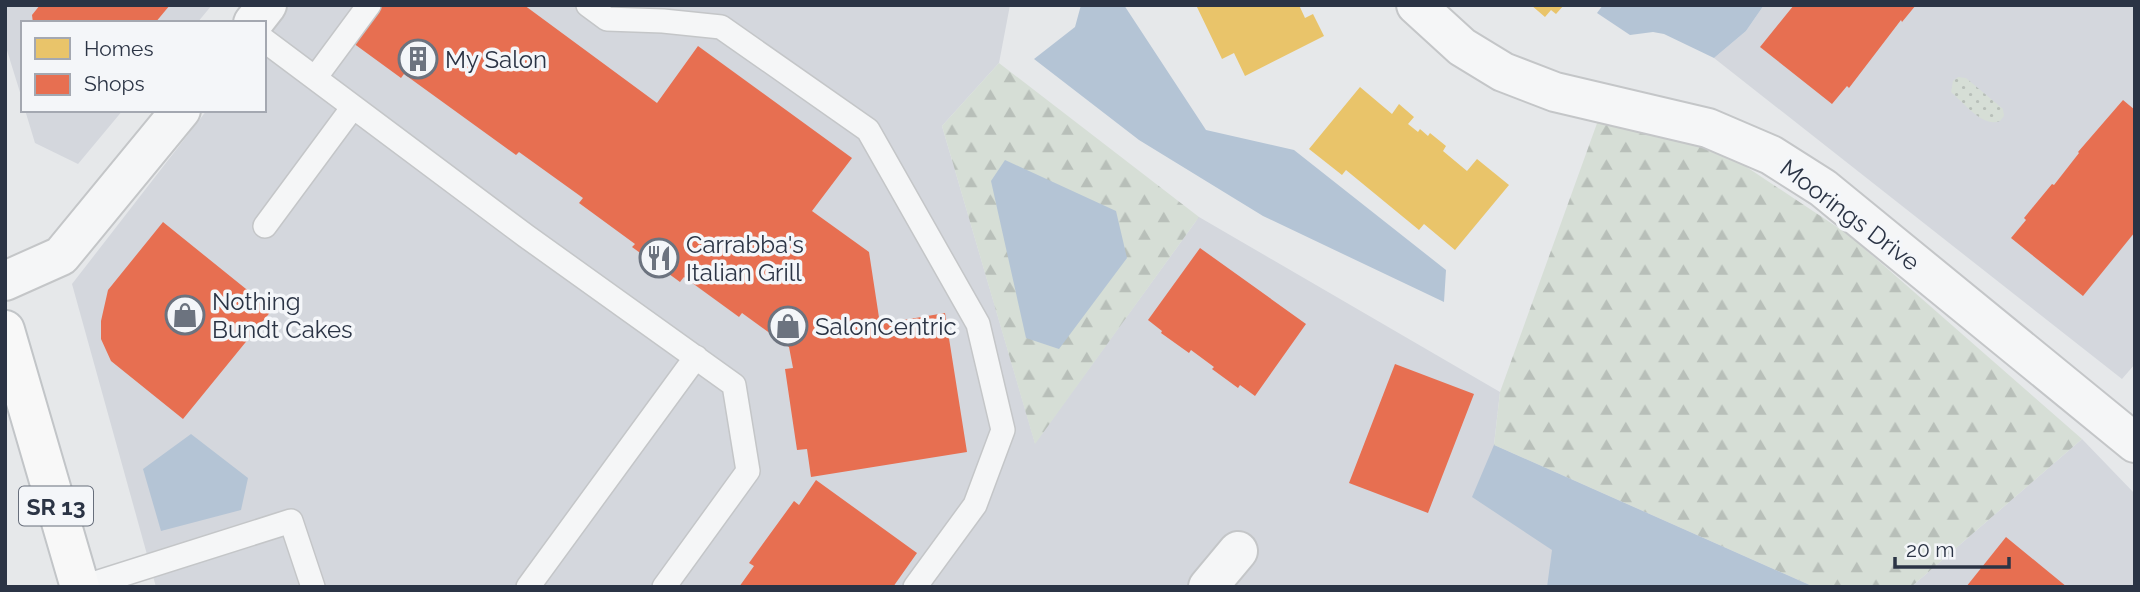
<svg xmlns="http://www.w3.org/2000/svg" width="2140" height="592" viewBox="0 0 2140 592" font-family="Raleway,sans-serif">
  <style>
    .built { fill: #d4d7dd }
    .grass { fill: url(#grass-dots) }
    .forest { fill: url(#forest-firs) }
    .water { fill: #b4c4d5 }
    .homes { fill: #e9c46a }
    .shops { fill: #e76f51 }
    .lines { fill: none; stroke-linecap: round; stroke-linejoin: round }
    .lane-casing { stroke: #c4c6c8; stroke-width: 26 }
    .street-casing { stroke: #c4c6c8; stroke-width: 42 }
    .primary-casing { stroke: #c2c5c8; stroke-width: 42 }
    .lane { stroke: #f5f6f7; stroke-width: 23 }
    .street { stroke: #f5f6f7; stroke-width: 38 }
    .primary { stroke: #f8f8f8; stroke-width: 38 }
    .labels { text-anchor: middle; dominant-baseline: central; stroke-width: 7; stroke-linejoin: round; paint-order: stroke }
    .shield { fill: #f4f6f9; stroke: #676e7b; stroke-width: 2 }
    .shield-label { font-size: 23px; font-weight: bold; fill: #2b3445 }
    .poi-label { font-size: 24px; fill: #2b3445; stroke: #f4f6f9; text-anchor: start }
    .street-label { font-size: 24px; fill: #2b3445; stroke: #f4f6f9 }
  </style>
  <defs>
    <pattern id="grass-dots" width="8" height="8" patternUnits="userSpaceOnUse" patternTransform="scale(1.75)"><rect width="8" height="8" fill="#d6ded6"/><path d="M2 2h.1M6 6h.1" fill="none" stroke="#b8bfb9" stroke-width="1.8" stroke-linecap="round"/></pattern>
    <pattern id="forest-firs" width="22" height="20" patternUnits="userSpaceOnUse" patternTransform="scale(1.75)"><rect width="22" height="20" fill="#d6ded6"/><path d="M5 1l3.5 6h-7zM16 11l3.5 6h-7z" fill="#b8bfb9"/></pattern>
  </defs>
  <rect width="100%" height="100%" fill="#e6e8ea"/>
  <path class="built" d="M5,5H212L197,23H23V102L5,44Z
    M290,5H1010L999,63L942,126L1035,443L1199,217L1500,392L1494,445L1814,587H156L72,284L207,110H264V37Z
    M1764,5H2135V364L2122,379L1714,58L1746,31Z
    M25,110H123L78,164L35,143Z
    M2082,439L2135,494V587H1911Z"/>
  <path class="grass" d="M1958,77L1966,78L2003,109L2004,116L2000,121C1983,128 1964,103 1951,92L1953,81Z"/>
  <path class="forest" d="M999,63L1199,217L1035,444L942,126Z
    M1600,115L1727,154L1849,235L2082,439L1911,587H1814L1494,445L1500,392Z"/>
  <path class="water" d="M1081,5H1124L1206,130L1294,150L1446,270L1444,302L1263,216L1139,140L1034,59L1075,27Z
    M1603,5H1764L1746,31L1714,58L1664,34L1653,32L1630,35L1597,13Z
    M1005,160L1116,211L1127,258L1059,349L1026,338L991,181Z
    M191,434L248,478L241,510L161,531L143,469Z
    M1494,445L1814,587H1547L1552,550L1472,497Z"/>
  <path class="homes" d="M1196,5H1299L1305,18L1313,14L1324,36L1245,76L1234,53L1222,59Z
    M1531,5H1564L1556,14L1551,10L1545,17Z
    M1360,87L1392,114L1399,104L1414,117L1408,124L1418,132L1420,129L1428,136L1430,133L1446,146L1443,151L1467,171L1477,159L1509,185L1455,250L1424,224L1419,230L1346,170L1342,175L1309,149Z"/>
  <path class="shops" d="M40,5H170L155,23H33L32,15Z
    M382,5H524L657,103L698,46L852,158L812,211L869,252L880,324L945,313L967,452L811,477L807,449L797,450L785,369L793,368L789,347L742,313L739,317L684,277L680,282L632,247L635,244L579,203L583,198L519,152L516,155L404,74L401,78L353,43Z
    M1794,5H1916L1902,22L1901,20L1849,88L1847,86L1832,104L1760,47Z
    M2123,100L2135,110V232L2083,296L2011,238L2026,220L2024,218L2052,184L2054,185L2079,153L2078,152Z
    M163,222L272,310L183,419L111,361L101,339V321L108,290Z
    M1200,248L1306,324L1255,396L1240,385L1238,388L1212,369L1214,367L1191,350L1189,353L1161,333L1162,331L1148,320Z
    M1395,364L1474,394L1428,513L1349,483Z
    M816,480L917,553L893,587H739L754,566L749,563L794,501L799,505Z
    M2006,537L2067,587H1966Z"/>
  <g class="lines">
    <defs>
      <path id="lane" d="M588,5L607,19L663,21L721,27L868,130L978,324L1003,430L975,505L915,587
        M264,40L526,236L734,385L748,471L664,587
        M315,78L369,5
        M265,226L353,107
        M83,587L291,521L313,587
        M528,587L696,357"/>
      <path id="street" d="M1416,5L1462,47L1503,72L1555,92L1708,128L1771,155L1823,188L2135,443
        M253,23L267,5
        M5,281L61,256L181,110
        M1208,587L1238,551"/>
      <path id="primary" d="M5,330L80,587"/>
    </defs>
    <use href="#lane" class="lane-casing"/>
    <use href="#street" class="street-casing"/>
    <use href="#primary" class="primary-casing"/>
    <use href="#lane" class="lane"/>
    <use href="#street" class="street"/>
    <use href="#primary" class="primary"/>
  </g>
  <defs>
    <symbol id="building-ring" viewBox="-11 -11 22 22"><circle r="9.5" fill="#f4f6f9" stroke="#6c737f" stroke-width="1.5"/><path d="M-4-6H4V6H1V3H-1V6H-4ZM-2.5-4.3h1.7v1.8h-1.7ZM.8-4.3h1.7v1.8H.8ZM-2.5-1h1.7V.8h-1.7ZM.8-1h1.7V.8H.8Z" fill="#6c737f"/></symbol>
    <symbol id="restaurant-ring" viewBox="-11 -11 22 22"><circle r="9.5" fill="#f4f6f9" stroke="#6c737f" stroke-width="1.5"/><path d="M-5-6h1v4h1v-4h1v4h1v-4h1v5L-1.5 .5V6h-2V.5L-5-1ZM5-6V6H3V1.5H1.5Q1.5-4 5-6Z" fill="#6c737f"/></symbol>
    <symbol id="shop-ring" viewBox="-11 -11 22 22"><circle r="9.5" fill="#f4f6f9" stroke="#6c737f" stroke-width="1.5"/><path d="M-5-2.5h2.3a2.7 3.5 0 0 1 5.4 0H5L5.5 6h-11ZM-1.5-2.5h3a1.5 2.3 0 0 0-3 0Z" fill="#6c737f"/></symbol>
  </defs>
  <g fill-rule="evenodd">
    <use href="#building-ring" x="396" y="37" width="44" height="44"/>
    <use href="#restaurant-ring" x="637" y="236" width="44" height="44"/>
    <use href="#shop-ring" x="163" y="293" width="44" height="44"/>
    <use href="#shop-ring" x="766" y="304" width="44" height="44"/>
  </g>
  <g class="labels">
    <rect class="shield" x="19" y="486.5" width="74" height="39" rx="5"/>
    <g class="shield-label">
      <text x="56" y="506">SR 13</text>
    </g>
    <g class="poi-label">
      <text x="445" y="59">My Salon</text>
      <text x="686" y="244">Carrabba's<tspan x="686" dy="28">Italian Grill</tspan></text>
      <text x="212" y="301">Nothing<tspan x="212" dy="28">Bundt Cakes</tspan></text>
      <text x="815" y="326">SalonCentric</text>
    </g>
    <g class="street-label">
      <text transform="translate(1850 215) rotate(37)">Moorings Drive</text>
    </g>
  </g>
  <rect width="2140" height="592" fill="none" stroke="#2b3445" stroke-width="14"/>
  <rect x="21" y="21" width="245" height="91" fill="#f4f6f9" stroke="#a4a8b1" stroke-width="2"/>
  <rect x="35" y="38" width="35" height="21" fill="#e9c46a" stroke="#a4a8b1" stroke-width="2"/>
  <text x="84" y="56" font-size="21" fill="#2b3445">Homes</text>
  <rect x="35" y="74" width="35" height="21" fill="#e76f51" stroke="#a4a8b1" stroke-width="2"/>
  <text x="84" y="91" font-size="21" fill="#2b3445">Shops</text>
  <path d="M1895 557v10h114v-10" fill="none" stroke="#2b3445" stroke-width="3.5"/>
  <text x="1906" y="557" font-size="21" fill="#2b3445" stroke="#f4f6f9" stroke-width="5" paint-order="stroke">20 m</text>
</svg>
